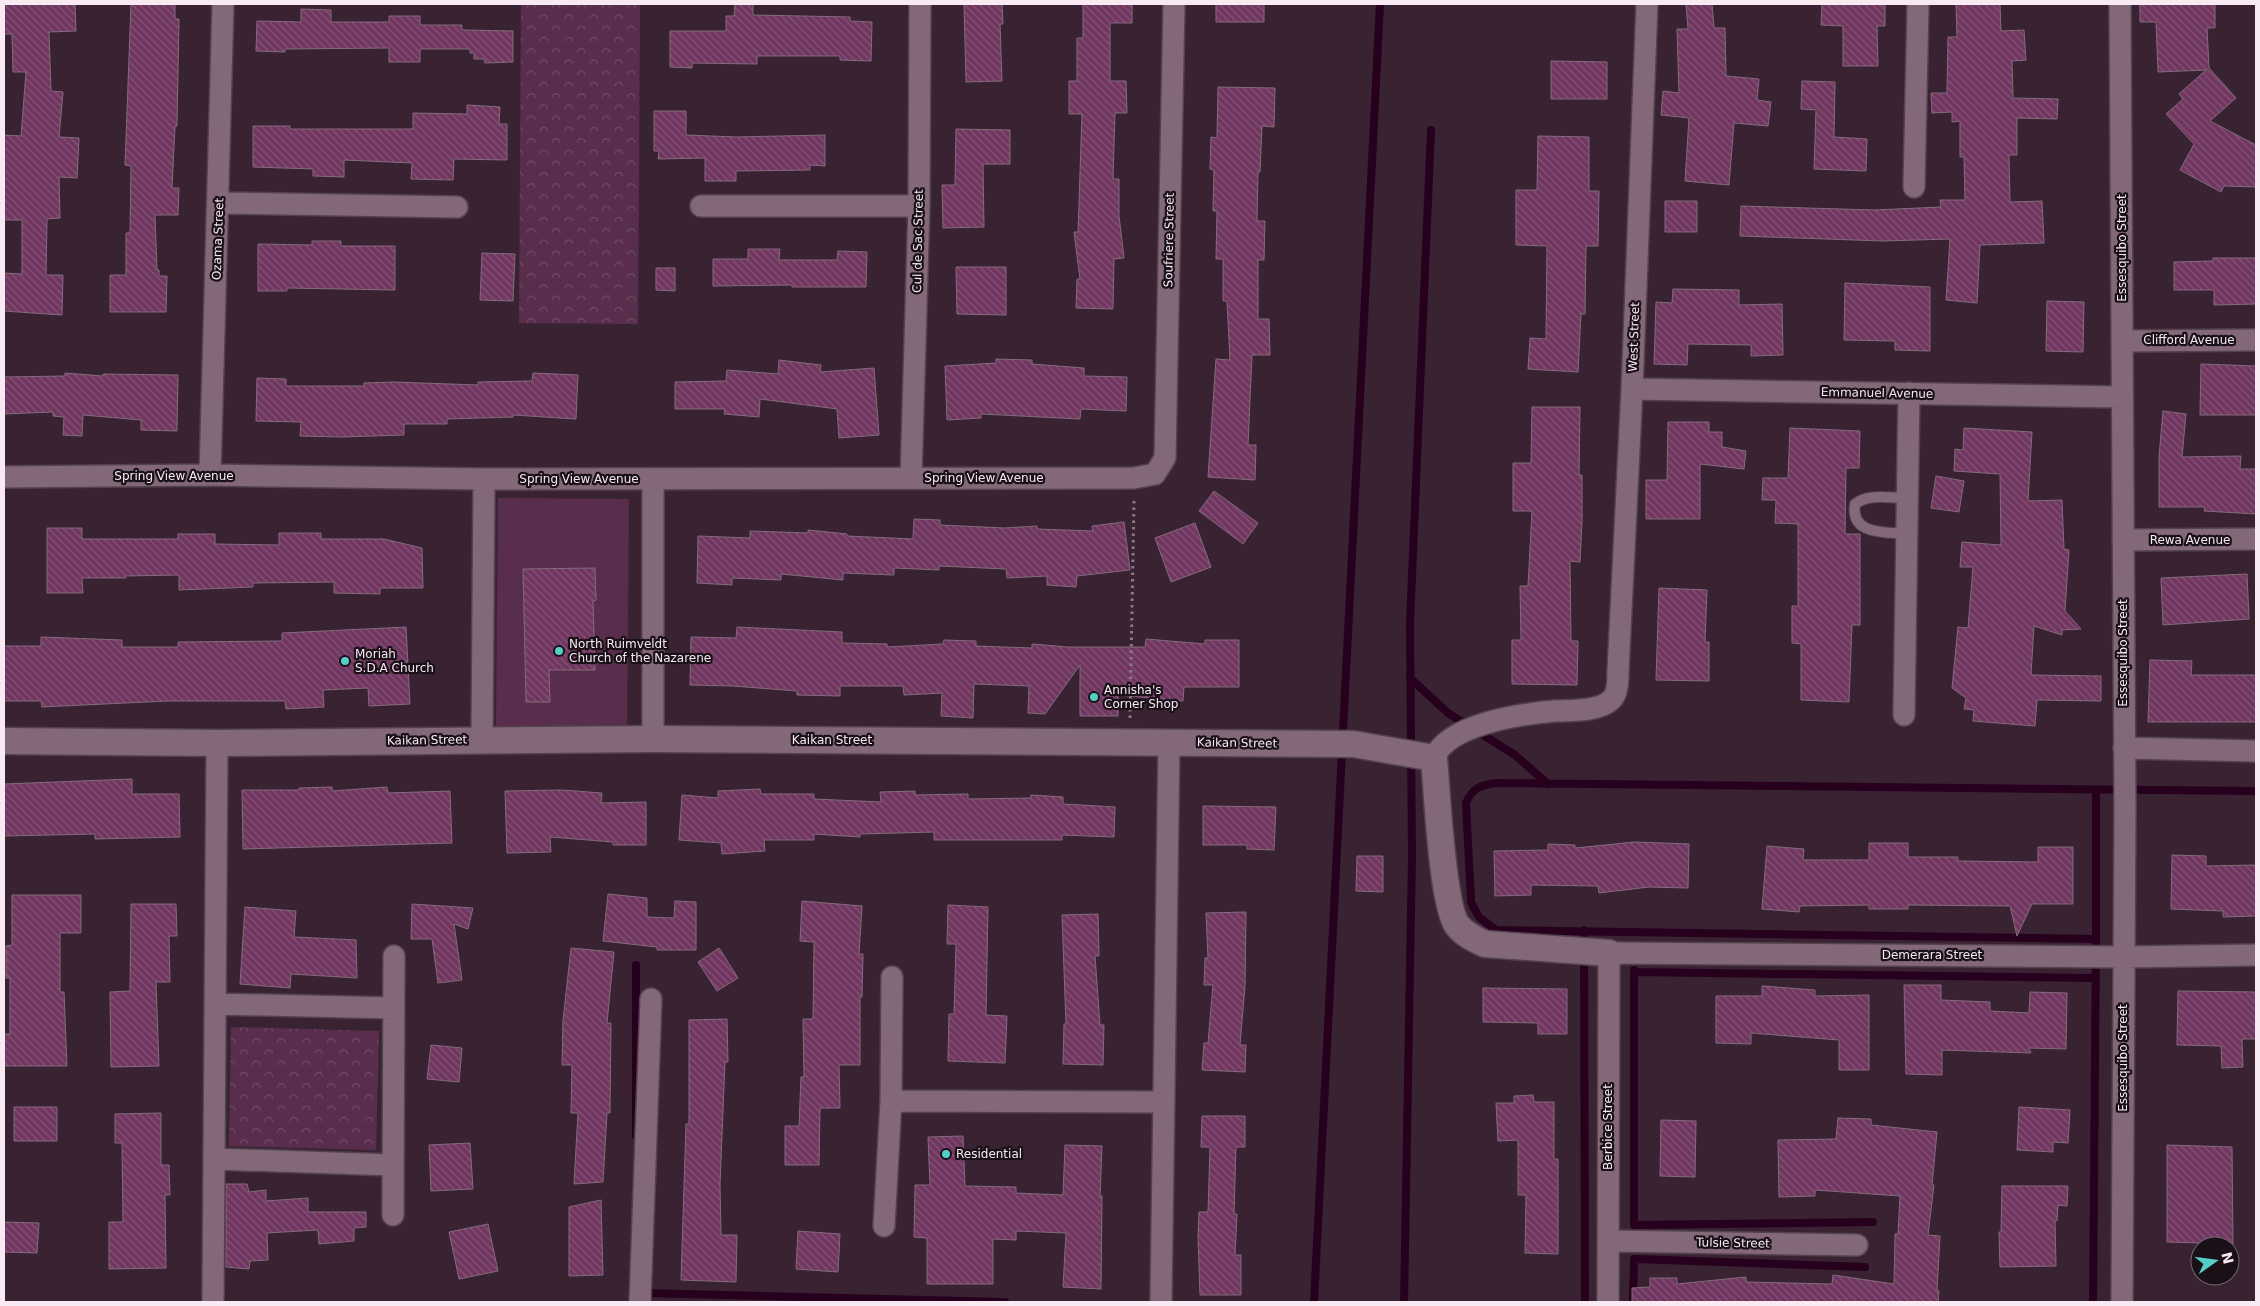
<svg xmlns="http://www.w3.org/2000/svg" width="2260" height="1306" viewBox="0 0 2260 1306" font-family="'DejaVu Sans',sans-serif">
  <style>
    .park { fill: url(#park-crowns) }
    .garden { fill: #582e4c; fill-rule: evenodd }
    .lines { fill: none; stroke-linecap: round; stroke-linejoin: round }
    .stream { stroke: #26001d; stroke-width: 8 }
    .building { fill: url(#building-back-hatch); stroke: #846b7c }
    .service-casing { stroke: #53414e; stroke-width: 12 }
    .minor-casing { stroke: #53414e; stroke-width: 24 }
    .tertiary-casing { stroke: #53414e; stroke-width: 29 }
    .path { stroke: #8c7a86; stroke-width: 3; stroke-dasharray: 2.5 4; stroke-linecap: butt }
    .service { stroke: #826879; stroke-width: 10 }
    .minor { stroke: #826879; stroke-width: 21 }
    .tertiary { stroke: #826879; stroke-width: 26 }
    .poi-dot { fill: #55cec5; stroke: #1a1017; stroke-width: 2 }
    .labels { text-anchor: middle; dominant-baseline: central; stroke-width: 4.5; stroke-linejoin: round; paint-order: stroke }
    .street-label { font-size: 12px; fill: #f8e9f3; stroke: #1a1017 }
    .poi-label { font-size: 12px; fill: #f8e9f3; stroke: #1a1017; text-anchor: start }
  </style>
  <defs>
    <pattern id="park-crowns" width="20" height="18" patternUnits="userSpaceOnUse" patternTransform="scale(1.25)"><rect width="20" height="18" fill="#582e4c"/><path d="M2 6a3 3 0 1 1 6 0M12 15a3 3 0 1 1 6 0" fill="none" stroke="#714c66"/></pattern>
    <pattern id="building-back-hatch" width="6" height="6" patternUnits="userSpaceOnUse" patternTransform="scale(1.25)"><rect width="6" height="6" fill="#703660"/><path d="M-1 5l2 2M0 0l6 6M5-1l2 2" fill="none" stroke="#855377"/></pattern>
  </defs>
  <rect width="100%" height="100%" fill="#392332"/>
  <path class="park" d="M521,4H640L638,324L519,323Z
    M231,1027L379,1031L376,1150L229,1146Z"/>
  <path class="garden" d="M498,498L629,499L627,730L496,728ZM595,568L596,600L547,601L594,670H549L550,702H526L523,569Z"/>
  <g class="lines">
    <path class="stream" d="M1410,678L1448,713L1515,755L1548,784
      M2096,790V939L1496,930L1479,917L1471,902L1466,803C1472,788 1481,785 1496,783L2256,791
      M1584,930L1585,1302
      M1634,970V1225L1873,1222
      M1634,972L2095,978
      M636,1136V965
      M643,1293L1005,1302
      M1314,1302L1380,4
      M1404,1302L1412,856L1410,623L1431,130
      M1633,1302L1634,1259L1865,1267
      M2093,1302L2096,939"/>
  </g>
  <path class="building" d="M4,4H75L76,31L49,32L51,91L63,92L59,137L79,138L77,178L59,177L60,218L47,219L46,275H63L62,315L4,311V273L22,274V220H4V135L21,136L26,72H13L12,34H4Z
    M131,4H175V19H179L177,126H175L172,188H179L178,215H155L157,270H159V276H167L166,312H110V275H126V233H130L131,166L125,165Z
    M735,4H753V15L850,17V21L872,22L871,61L840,60V56H757V64L692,63V68L670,67V31H726V16H734Z
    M964,4H1002L1003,24H1000L1002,81L966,82Z
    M1083,4H1132V23H1110V81H1126L1127,113H1115L1113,179H1119V216L1124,258L1114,259L1113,309L1076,308L1077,279H1080L1074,232H1078L1082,114H1069V81H1077V38H1083Z
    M1216,4H1264V22H1216Z
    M1686,4H1712L1714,28H1725L1726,76L1759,79L1757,100L1771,102L1768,126L1734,123L1729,185L1685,181L1689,118L1661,115L1663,91L1679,93L1677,29H1688Z
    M1822,4H1885V26H1877L1878,66H1843V26L1821,25Z
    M1956,4H2000L2001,31L2024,30L2026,60L2012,61L2013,98L2058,99L2057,119L2017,118V155H2009L2010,202L2042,201L2044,243L1980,245L1977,303L1946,300L1950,239L1883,241L1740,236L1741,206L1874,210L1941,207L1940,200H1965L1964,157H1960V121L1952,122V112L1932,113L1931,93H1947L1948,37H1957Z
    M2140,4H2215V28H2207L2209,68L2236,98L2210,121L2256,145V187L2224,186L2221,192L2180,170L2194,144L2166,114L2183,99L2179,94L2206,70L2158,72L2156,22H2140Z
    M301,9L331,10V22H389V16H420V25H462V30L513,31V62L485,63L484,59H474V53H470V49H420V62H389V48L285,49V52L256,51L257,21L301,22Z
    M1551,61L1607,62V99H1551Z
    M1802,81L1835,82L1834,137L1867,139L1866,171L1814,169L1816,110L1801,109Z
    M1218,87L1275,88L1274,127L1262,126L1260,172H1258L1257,221H1265L1264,260H1258V319H1269L1270,355H1252L1248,445H1256L1255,480L1208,477L1216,359L1230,360L1227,301H1223V259H1216L1217,211H1213L1214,170L1210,169L1211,137L1217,138Z
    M467,105L500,107L499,124H507V160L454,159L453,180L411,179L412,163L344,160V177L313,176V169L253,167V126H290V129H413V113L467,114Z
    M654,111H686V135L736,137L825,135V166L810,165V170L736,171V181H705V158L658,159L659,151H654Z
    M956,129L1010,130V164H983L984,227L943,228L942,185H955Z
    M1538,136L1589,137V191H1599L1598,246H1586L1585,314H1581L1578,372L1528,369L1530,338L1546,339L1547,246L1516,245V190H1537Z
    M1665,201H1697V232H1665Z
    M312,241H341V246H395V290L287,288V291H258V244L312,245Z
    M748,249H780L779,260H837L838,251L867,252L866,287H792V285L713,286V259H748Z
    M482,253L515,254L513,301L480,300Z
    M2213,258H2256V304L2214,305V290H2174V262L2213,261Z
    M956,267H1006V315L957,314Z
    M656,268H675V291L656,290Z
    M1845,283L1930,287V351L1895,350V341L1844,340Z
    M1673,289L1739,290V305L1782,304L1783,355L1751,356V345L1688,344L1687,365L1654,364L1656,302L1672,303Z
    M2047,301L2084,302L2083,352L2046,351Z
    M996,359L1032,360V364L1084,368V376L1127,377L1126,411L1081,409L1080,419L981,414V418L947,420L945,366L996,363Z
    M779,360L821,365L820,372L874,368L879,435L839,438L837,409L760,399L759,417L724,414L725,409H675V382L726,381L727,370L778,374Z
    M2201,364L2256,366V415H2200Z
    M65,373L103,376V374L178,375L177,431L141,430V420L83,415L82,436L63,435L64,417L53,416V412L4,414V377L65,376Z
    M533,373L578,375L576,419L513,415V417L447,419V424H404V435L341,437L300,436L301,422L256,421L257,378L286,379V386H364V383L393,382L478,385V382L532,381Z
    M1532,407H1580L1579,475H1582V521L1580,562L1570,561L1571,641H1578L1577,685L1512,684V640H1521L1520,586H1528L1532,511H1513V463H1531Z
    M2163,411L2186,414L2182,457L2241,456L2240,469H2256V514L2204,511L2205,507H2159V457Z
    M1668,422H1709V432H1722V447L1746,451L1744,469L1700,464V519H1646V480H1667Z
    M1790,428L1860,431L1859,468H1846L1845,534H1860V625H1852L1849,702L1801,700V644L1792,643V606H1798V524L1775,523L1776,500H1762L1763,478H1788Z
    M1964,428L2032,432L2028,501L2062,500L2064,549L2069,550L2065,611L2081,629L2062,630V635L2034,626L2031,675L2101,676V701L2037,700L2035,726L1973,721L1974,710L1964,709L1966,698L1952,688L1958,627L1968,628L1973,567H1960L1962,542L2001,545L2000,474L1954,471L1955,449L1963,450Z
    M1936,476L1964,481L1959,512L1931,508Z
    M1214,491L1258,523L1243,544L1199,511Z
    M914,519L940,520V525L1004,528L1037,526V529L1093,531L1092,526L1124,522L1130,570L1077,576L1076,587L1047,585V576L1007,578L1006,569L939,566V570L894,568V575L843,573V580L781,574V580L732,578V585L697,583L698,536L750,538V531L808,533V530L847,534V536L913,539Z
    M1195,523L1211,567L1171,582L1155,538Z
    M47,528H82V539H178V534H215V544L279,545V533H321V539H384L422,548L423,588H380V594L334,593V582L253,583V587L179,590V575L125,576L126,578H82L83,593H47Z
    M595,568L596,600L593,601L595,670H549L550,702H526L523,569Z
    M2247,574L2249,619L2163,625L2161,578Z
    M1659,588L1707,590L1705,642H1709V681L1656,680Z
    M406,627L410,704L369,706L368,688L323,690L324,707L286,709L285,701H167L42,707L41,701H4V646H41V637L122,640V647H178V642L282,641V633Z
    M737,627L842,632V643L887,644V647L943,644L944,640L976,641V646L1032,648V644L1068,647H1145L1146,639L1205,644V640H1239V687H1184L1183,701L1118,695V716H1080V665L1045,714L1028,713L1029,686L974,684L973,718L941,716L942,693L904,695L903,686H840V696L797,695V691L733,686L690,685L691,637L736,638Z
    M2150,660L2192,661L2191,675H2256V722H2148Z
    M132,779V794H179L180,837L95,839V834L4,836V784Z
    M332,787V791L387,787L388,793L450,791L452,843L243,849L242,790H299V788Z
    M760,789L761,794H814V799L881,802L880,792L915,791V795L968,794V799L1031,798V795L1063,797V804L1115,807L1114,837L1062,835V840H934V832L860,834V837L814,834V840H764L765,851L722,854L721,843L679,840L682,795L718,798V791Z
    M562,790L602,793L601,803L646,802V845H613V842L550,837L551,852L507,853L505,791Z
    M1203,806L1276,807L1274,850L1247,849V845H1203Z
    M1635,842L1689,844L1688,888L1649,887L1599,893L1598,886L1531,885V895L1495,896L1494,851L1548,850V844L1575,845V848Z
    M1869,843H1908V857H1958V861L2038,862V847H2073V904H2032L2017,936L2010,906L1908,905V909H1869V905L1800,906L1799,912L1762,909L1767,846L1804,849L1803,860H1869Z
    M2172,855L2206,856V866L2256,865V916L2223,917V911L2171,909Z
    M1357,856H1383V892L1356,891Z
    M608,894L647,898V917L674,918L675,901L696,902V950H657V947L603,941Z
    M12,895H81V933H60V992H64L67,1066H4V1034H10V978H6V946L12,945Z
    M802,901L862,906L859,954H863L862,997H860V1065H839L840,1108H820L819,1165H785V1126H799L801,1077H804L803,1019H813L814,942L800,941Z
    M131,904H176L177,936H169L170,982H156L159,1066L111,1067L110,992L130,991Z
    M412,904L473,908L468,929L454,924L462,980L438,983L432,939H411Z
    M948,905L988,907L986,1015L1007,1016L1005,1063L948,1061L949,1014H954L956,944H947Z
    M245,907L296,911L294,937L356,940L357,978L291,974L290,988L240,984Z
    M1246,912L1245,986L1240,1045H1246L1245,1072L1202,1070L1204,1043H1208L1213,985H1204L1205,958H1208L1206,913Z
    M1098,914L1099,956H1095L1100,1025H1104L1103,1065L1063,1064L1064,1024H1066L1062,915Z
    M571,948L614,952L607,1023H611L610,1113H607L603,1182L574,1184L578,1113H571L572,1065H562L563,1021Z
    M719,948L738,978L717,991L698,962Z
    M1904,985H1941V1000L1990,1002V1011L2029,1013L2030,992L2067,993L2066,1049L2029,1048L2031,1053L1942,1050V1075L1906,1074Z
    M1762,986L1815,990V996L1869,995V1070H1839V1040L1751,1033V1044L1716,1043V996H1762Z
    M1483,988L1567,989V1034H1538V1023L1483,1022Z
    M2178,991L2256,992V1039H2242L2243,1067L2222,1068L2221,1046L2177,1045Z
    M727,1019L728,1062H725L720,1184L721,1235H737L736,1282L681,1280L686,1124H689V1020Z
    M431,1045L462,1048L459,1082L427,1079Z
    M1533,1095L1534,1102H1554V1159H1558V1254L1525,1253L1526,1195H1518V1140L1498,1141L1496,1103H1514V1096Z
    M14,1107H57V1141H14Z
    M2019,1107L2070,1110L2068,1143L2053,1142V1152L2017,1150Z
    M161,1113V1165H169L170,1195H165L166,1268L109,1269V1222H123L122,1143H115V1114Z
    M1202,1116H1245V1147H1236L1234,1214H1237L1235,1255H1241V1295H1200L1198,1237L1199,1212H1208L1210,1147H1201Z
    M1838,1118L1871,1119V1125L1937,1132L1932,1185H1934L1928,1235L1940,1236L1937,1290L1939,1291L1938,1302H1632V1288L1650,1287V1278H1677V1284L1746,1277V1282L1832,1284L1833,1275L1894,1284L1895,1234H1898L1900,1196L1815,1190V1196L1779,1197L1778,1140L1836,1139Z
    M1661,1120L1696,1121L1695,1177L1660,1176Z
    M963,1136L965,1186L1016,1187V1193L1063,1195L1065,1145L1102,1146L1100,1196H1102L1101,1289L1063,1287L1066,1233L1016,1231V1240L993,1239V1284H927V1238L914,1237L915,1185H930L928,1137Z
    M470,1143L473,1189L431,1191L429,1145Z
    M2167,1145L2232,1147L2233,1244L2167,1242Z
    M226,1184H247L249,1192L266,1190V1201L308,1198V1212H366V1227L354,1228V1241L319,1244L318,1230L267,1233L268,1260L250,1261L249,1269L226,1267Z
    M2002,1186H2068L2067,1206L2058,1205L2057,1221L2055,1220L2056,1266L2000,1267L1999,1232H2001Z
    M601,1200L603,1275L569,1276V1207Z
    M4,1222L39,1223L37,1253L4,1252Z
    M488,1224L498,1271L459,1279L449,1232Z
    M798,1231L840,1234L838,1272L796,1269Z"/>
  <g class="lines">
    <defs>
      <path id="service" d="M1906,534C1884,532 1850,535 1855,504C1869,493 1890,498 1907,498"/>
      <path id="minor" d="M2120,4L2125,809L2122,1302
        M1914,187L1918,4
        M219,203L457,207
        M701,206H919
        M2122,341L2256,340
        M1632,389L2122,397
        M210,475L223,4
        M4,477L210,475L484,479L1134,478L1155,474L1165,458L1174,4
        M911,478L919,206L920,4
        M2123,540L2256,539
        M1904,715L1909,393
        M482,739L484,479
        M653,739V479
        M2124,748L2256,751
        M1434,758C1448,724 1521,714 1555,711C1571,710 1598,712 1611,700C1618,694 1618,680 1618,671L1632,389L1647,4
        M215,1004L394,1008
        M891,1101L1164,1102
        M214,1159L393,1165
        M393,1215L394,956
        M884,1226L891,1101L892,977
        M1608,1241L1857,1245
        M213,1302L217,743
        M640,1302L651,999
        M1161,1302L1169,742
        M1608,1302L1609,953L2124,957L2256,955"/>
      <path id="tertiary" d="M4,741L217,743L653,739L1353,744L1434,758C1437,790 1442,903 1457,925C1464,934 1474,939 1485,944L1609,953"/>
    </defs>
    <use href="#service" class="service-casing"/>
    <use href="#minor" class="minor-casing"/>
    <use href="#tertiary" class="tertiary-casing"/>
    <path class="path" d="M1130,718L1134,499"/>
    <use href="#service" class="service"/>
    <use href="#minor" class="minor"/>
    <use href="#tertiary" class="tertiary"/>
  </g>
  <g class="poi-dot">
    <circle cx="559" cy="651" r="5"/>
    <circle cx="345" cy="661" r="5"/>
    <circle cx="1094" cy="697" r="5"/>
    <circle cx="946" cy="1154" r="5"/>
  </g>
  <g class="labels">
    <g class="street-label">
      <text transform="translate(218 239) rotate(-88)">Ozama Street</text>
      <text transform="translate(1169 240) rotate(-89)">Soufriere Street</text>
      <text transform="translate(918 241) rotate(-89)">Cul de Sac Street</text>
      <text transform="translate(2122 248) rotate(-90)">Essesquibo Street</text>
      <text transform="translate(1634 337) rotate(-88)">West Street</text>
      <text x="2189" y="340">Clifford Avenue</text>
      <text transform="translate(1877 393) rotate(1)">Emmanuel Avenue</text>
      <text x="174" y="476">Spring View Avenue</text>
      <text x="984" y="478">Spring View Avenue</text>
      <text x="579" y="479">Spring View Avenue</text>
      <text x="2190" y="540">Rewa Avenue</text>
      <text transform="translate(2123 653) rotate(-90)">Essesquibo Street</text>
      <text transform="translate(427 740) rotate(-1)">Kaikan Street</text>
      <text x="832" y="740">Kaikan Street</text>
      <text transform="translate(1237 743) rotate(1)">Kaikan Street</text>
      <text x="1932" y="955">Demerara Street</text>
      <text transform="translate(2123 1058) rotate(-90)">Essesquibo Street</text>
      <text transform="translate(1608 1127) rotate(-90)">Berbice Street</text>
      <text transform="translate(1733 1243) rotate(1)">Tulsie Street</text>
    </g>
    <g class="poi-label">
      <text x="569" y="644">North Ruimveldt<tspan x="569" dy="14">Church of the Nazarene</tspan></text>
      <text x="355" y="654">Moriah<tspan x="355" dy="14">S.D.A Church</tspan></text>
      <text x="1104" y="690">Annisha's<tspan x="1104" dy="14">Corner Shop</tspan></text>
      <text x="956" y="1154">Residential</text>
    </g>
  </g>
  <rect width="2260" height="1306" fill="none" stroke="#f8e9f3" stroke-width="10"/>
  <g transform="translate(2215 1261) rotate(76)"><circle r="24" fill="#1a1017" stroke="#73676f"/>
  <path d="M0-4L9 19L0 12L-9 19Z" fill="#55cec5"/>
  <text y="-8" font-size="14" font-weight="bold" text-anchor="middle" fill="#f8e9f3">N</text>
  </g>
</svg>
